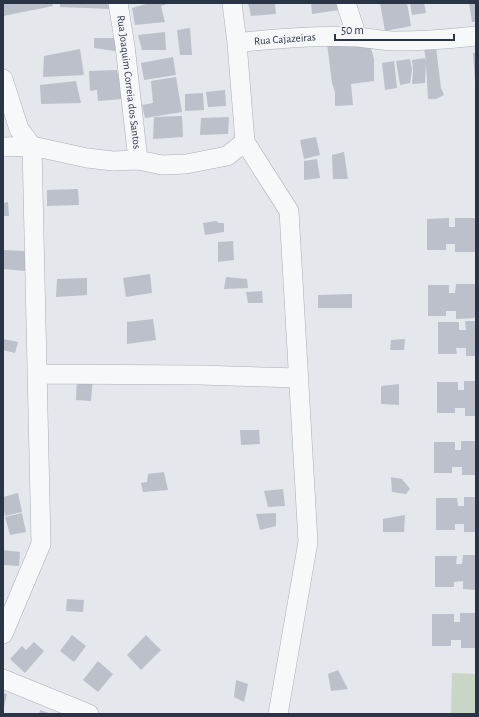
<svg xmlns="http://www.w3.org/2000/svg" width="479" height="717" viewBox="0 0 479 717" font-family="'Alegreya Sans',sans-serif">
  <style>
    .green { fill: #c9d6c5 }
    .building { fill: #bbc0ca }
    .lines { fill: none; stroke-linecap: round; stroke-linejoin: round }
    .minor-casing { stroke: #a9aeb7; stroke-width: 20 }
    .minor { stroke: #f7f8fa; stroke-width: 19 }
    .labels { text-anchor: middle; dominant-baseline: central; stroke-width: 3; stroke-linejoin: round; paint-order: stroke }
    .street-label { font-size: 11px; fill: #2b3445; stroke: #f4f6f9 }
  </style>
  <rect width="100%" height="100%" fill="#e4e7ec"/>
  <path class="green" d="M452,673L476,674V714H451Z"/>
  <path class="building" d="M3,3H52L53,6L3,16Z
    M60,3H109L110,9L60,7Z
    M150,3H170L161,6L165,22L135,25L132,8Z
    M248,3H275L276,14L251,16Z
    M311,3H337L339,10L312,14Z
    M380,3H407L411,26L385,31Z
    M410,3H424L426,13L412,15Z
    M469,3H476V22H472Z
    M190,28L192,55H180L177,30Z
    M165,32L166,50H142L138,35Z
    M94,38H118L115,51L94,48Z
    M327,43L371,48L374,59V81L351,84L353,105L335,106V92L332,83Z
    M436,47L441,88L444,95L436,99H428L426,63L425,83L412,84L413,71L412,60L425,58L426,61L424,48Z
    M80,49L84,75L43,77L44,56Z
    M473,53H476V82H475Z
    M173,57L176,75L144,80L141,63Z
    M410,59L412,70L410,83L400,85L396,61Z
    M394,61L397,88L385,90L382,63Z
    M117,70L123,99L98,101L97,90L90,91L89,71Z
    M176,77L182,112L145,118L142,105L153,103L151,81Z
    M76,81L81,103L41,104L40,85Z
    M225,90L226,106L208,107L206,92Z
    M203,93L204,110L185,111V94Z
    M182,116L183,137L153,139L154,117Z
    M229,117L228,134L200,135L201,118Z
    M316,137L320,155L304,159L300,140Z
    M344,152L348,179H333L332,155Z
    M317,159L320,178L304,180V161Z
    M78,189L79,205L47,206V190Z
    M8,202L9,216H3V203Z
    M449,218V227H455V218H475V252H455V244H446V250H427V219Z
    M216,221L219,223H224V232L205,235L203,223Z
    M233,241L234,260L218,262V242Z
    M3,250L25,251V271L3,269Z
    M150,274L152,293L126,297L123,278Z
    M226,277L247,279L248,288L224,289Z
    M87,278V295L56,297L57,279Z
    M456,284H476V318L456,319V311H446V316H428V285H449V293H455Z
    M262,291L263,303H248L246,292Z
    M352,294V308H318V295Z
    M153,319L156,340L127,344V322Z
    M465,321H476V356H466V348H456L457,354H438V322H459V330H466Z
    M3,339L18,342L15,353L3,350Z
    M405,339L404,350H390L391,340Z
    M77,377L93,378L91,401L76,400Z
    M464,381H476V416H465V408H455V413H437V382H458V390H464Z
    M399,384V405L381,404V386Z
    M240,430H259L260,444L241,445Z
    M461,441H476V475H462V467H452V473H434V442H455V450H461Z
    M164,472L168,490L143,492L141,483L147,482L148,474Z
    M391,477L402,479L410,489L406,494L392,492Z
    M283,489L285,506L268,507L264,491Z
    M18,493L22,512L5,516L3,506V497Z
    M464,497H476V532H464V524H455V530H436V498H457L458,506H464Z
    M22,513L26,532L10,535L5,517Z
    M276,513V526L260,530L256,514Z
    M405,515L404,532H383V519Z
    M3,550L20,552L19,566L3,565Z
    M463,555H476V590L463,589V581L454,582V587H435V556H457L456,564H462Z
    M67,599L84,600L83,612L66,611Z
    M460,613H476V648H461V640H451V646H432V614H454V622H460Z
    M72,635L86,646L74,662L60,651Z
    M146,635L161,650L141,670L127,655Z
    M34,642L44,651L25,673L10,659L22,646L26,650Z
    M98,661L113,674L98,692L83,680Z
    M338,670L348,689L331,691L328,674Z
    M236,680L248,684L244,702L234,697Z
    M3,693L7,694L4,707H3Z
    M40,710L52,714H39Z"/>
  <g class="lines">
    <defs>
      <path id="minor" d="M118,3L125,46L138,160
        M232,3L237,43L245,142L289,211L308,542L278,714
        M346,3L357,37
        M237,43C277,38 317,35 357,37C370,38 383,41 396,41C423,41 449,39 476,36
        M3,79L19,129L32,146L41,544L3,634
        M3,147L32,146L87,158L113,161L138,160L162,165L186,164L227,156L245,142
        M37,374L199,375L299,378
        M3,679L89,714"/>
    </defs>
    <use href="#minor" class="minor-casing"/>
    <use href="#minor" class="minor"/>
  </g>
  <g class="labels">
    <g class="street-label">
      <text transform="translate(285 39) rotate(-4)">Rua Cajazeiras</text>
      <text transform="translate(129 82) rotate(83)">Rua Joaquim Correia dos Santos</text>
    </g>
  </g>
  <rect width="479" height="717" fill="none" stroke="#2b3445" stroke-width="8"/>
  <path d="M335 34v6h119v-6" fill="none" stroke="#2b3445" stroke-width="2"/>
  <text x="341" y="34" font-size="12" fill="#2b3445" stroke="#f4f6f9" stroke-width="3" paint-order="stroke">50 m</text>
</svg>
